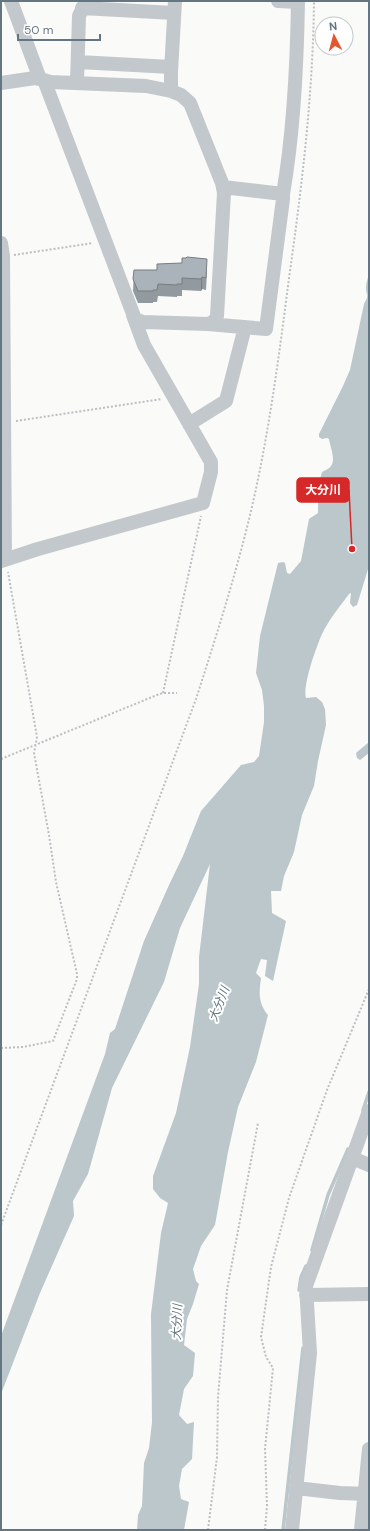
<svg xmlns="http://www.w3.org/2000/svg" width="370" height="1531" viewBox="0 0 370 1531" font-family="'DM Sans','Noto Sans JP',sans-serif">
  <style>
    .water { fill: #bbc7cb }
    .lines { fill: none; stroke-linecap: round; stroke-linejoin: round }
    .stream { stroke: #bbc7cb; stroke-width: 3.5 }
    .path { stroke: #bbbfc2; stroke-width: 2; stroke-dasharray: 2 2; stroke-linecap: butt }
    .minor { stroke: #c3c8cc; stroke-width: 14 }
    .wall { fill: #929a9f }
    .shaded-wall { fill: #777d82 }
    .building { fill: #aab3b9; stroke: #777d82 }
    .labels { text-anchor: middle; dominant-baseline: central; stroke-width: 4; stroke-linejoin: round; paint-order: stroke }
    .water-label { font-size: 12px; font-style: italic; fill: #60757c; stroke: #fff }
    .leader { fill: none; stroke: #d62828; stroke-width: 1.5 }
    .callout-dot { fill: #d62828; stroke: #fff; stroke-width: 1.5 }
    .callout { fill: #d62828; stroke: #d62828; stroke-width: 1.5 }
    .callout-label { font-size: 12px; text-anchor: middle; font-weight: bold; fill: #fff }
  </style>
  <rect width="100%" height="100%" fill="#fafaf8"/>
  <path class="water" d="M369,273V566L357,605L353,607L350,603L351,593L349,594C341,605 331,617 324,630C318,641 302,686 306,698L316,697L322,702L325,709L326,725L318,761L314,786L302,815L294,852L284,876L281,891H271L272,913L286,921L273,981L265,976L267,960L261,959L256,973L261,978C259,993 258,1003 268,1015L256,1062L238,1107L228,1152L215,1225L201,1246L193,1269L196,1281L199,1284L193,1304L187,1319L184,1345L195,1353L193,1376L184,1389L179,1415L187,1424L194,1422L192,1459L182,1469L179,1486L181,1499L189,1502L184,1530H137L138,1515L142,1506L144,1463L149,1448L152,1422L151,1314L161,1233L168,1203L160,1198L153,1189V1176L176,1113L190,1047L199,984V957L210,864L180,928L164,982L112,1088L88,1174L73,1201L74,1216L40,1293L1,1394V1336L105,1054L110,1033L115,1029L144,941L169,885L183,856L201,811L241,765L254,762L259,756L264,722V706L262,690L256,673L260,636L278,563L283,562L285,563L287,573L290,574L301,561L309,519L318,513V486L322,472C325,470 329,469 331,466C336,460 330,446 329,439L327,438L322,439L319,437V434L343,386L350,370L364,304C370,293 366,297 366,287C366,283 368,278 369,273Z
    M369,742V753L360,760L357,758L356,753Z"/>
  <g class="lines">
    <path class="stream" d="M363,1110L369,1092
      M312,1250L328,1195L348,1149
      M299,1290L301,1277L306,1266
      M283,1530L303,1348"/>
    <path class="path" d="M14,255L93,243
      M16,421L162,399
      M163,693L201,516
      M1,759L157,695L163,693H177
      M1,1048L23,1047L53,1041L77,979V974L56,882L49,835L34,753L37,737L8,572
      M1,1225L196,699C216,637 236,574 251,511C269,434 279,356 289,278C302,186 313,94 314,1
      M208,1530L217,1457L218,1397L227,1290L258,1123
      M265,1530L267,1506L265,1449L273,1368L266,1357L261,1337L271,1267L289,1198L327,1090L369,989"/>
    <path class="minor" d="M11,1L40,79
      M278,1L298,2
      M82,8L174,13
      M78,62L171,67
      M1,83L35,78L51,82L146,86L171,91L181,95L190,103L222,183L224,193L217,316C215,321 213,322 208,324L143,322L135,319L44,80
      M77,83L79,16L86,1
      M171,91V71L175,1
      M223,187L283,194C294,131 297,66 298,1
      M1,243L3,256L5,559
      M208,324L266,329L283,199V194
      M189,424L226,401L245,327
      M1,561L38,549L203,503L211,472V462L144,345L133,315
      M352,1158L369,1165
      M306,1295L369,1294
      M296,1488L340,1493L369,1494
      M292,1530L310,1353L306,1286L369,1111
      M361,1530L369,1449"/>
  </g>
  <path class="wall" d="M134,270L207,271L206,290L202,289L201,291L182,290V296H177V297L158,296L157,302H153V303H138L133,291Z"/>
  <path class="shaded-wall" d="M202,277V289L201,291V279Z"/>
  <path class="building" d="M187,257L207,259L206,278L202,277L201,279L182,278V284H177V285L158,284L157,290H153V291H138L133,279L134,270H157V264L182,263V258H186Z"/>
  <g class="labels">
    <g class="water-label">
      <text transform="translate(219 1004) rotate(-69)">大分川</text>
      <text transform="translate(177 1322) rotate(-88)">大分川</text>
    </g>
  </g>
  <path class="leader" d="M352 549L349 490"/>
  <circle class="callout-dot" cx="352" cy="549" r="4"/>
  <rect class="callout" x="297" y="478" width="52" height="24" rx="4"/>
  <g class="callout-label">
    <text x="323" y="494">大分川</text>
  </g>
  <rect width="370" height="1531" fill="none" stroke="#657683" stroke-width="4"/>
  <g transform="translate(334 36) rotate(354)"><circle r="19" fill="#ffffff" stroke="#c1c8cd"/>
  <path d="M0-3L7 15L0 10L-7 15Z" fill="#e4572e"/>
  <text y="-6" font-size="11" font-weight="bold" text-anchor="middle" fill="#657683">N</text>
  </g>
  <path d="M18 34v6h82v-6" fill="none" stroke="#657683" stroke-width="2"/>
  <text x="24" y="34" font-size="12" fill="#657683" stroke="#ffffff" stroke-width="3" paint-order="stroke">50 m</text>
</svg>
